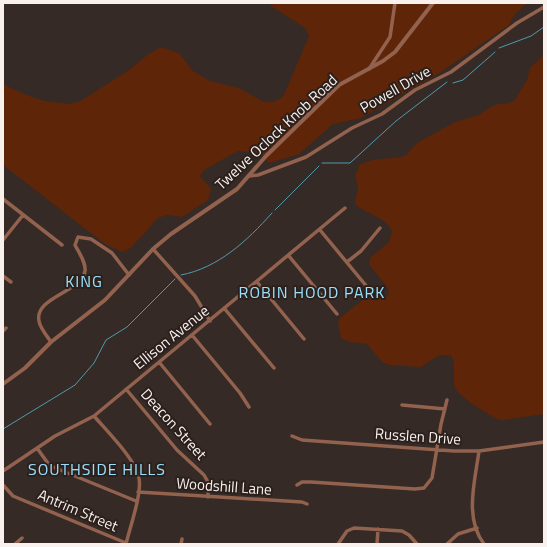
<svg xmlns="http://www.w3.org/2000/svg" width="547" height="547" viewBox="0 0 547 547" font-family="'Titillium Web',sans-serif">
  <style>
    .green { fill: #5e2509 }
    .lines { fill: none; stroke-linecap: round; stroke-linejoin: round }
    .stream { stroke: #509aae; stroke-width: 1 }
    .minor { stroke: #92624e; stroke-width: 3.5 }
    .tertiary { stroke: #92624e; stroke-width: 4 }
    .labels { text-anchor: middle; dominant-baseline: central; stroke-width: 4; stroke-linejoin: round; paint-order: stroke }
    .street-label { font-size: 15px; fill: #f9f1ee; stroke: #2b201c }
    .neighbourhood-label { font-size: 16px; letter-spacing: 1px; fill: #9ae0fc; stroke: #2b201c }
  </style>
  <rect width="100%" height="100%" fill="#352a25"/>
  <path class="green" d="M271,3H527L515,14L509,25L441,72L361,118L333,124L299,154L269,163L260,153L238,151L204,170L200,176L211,189L208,200L182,217L167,215L158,218L131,248L122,252L105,244L3,165V84L26,95L45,101L71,104L82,100L129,70L147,55L161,47L179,53L193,71L210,81L239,88L264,102H273L283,97L309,36L305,28L271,6Z
    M544,55V414C537,415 504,420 501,420C492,418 458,396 455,388C451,376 457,365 451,355H439L421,367L389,365L382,362L367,344L349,342L341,338L338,322L340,318L366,297L377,298L387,296L389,290L369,264L370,258L389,242L392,231C385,216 367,215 355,204L358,187L355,176L360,164L373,160L401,157L406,155L417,143L453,123L478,115L496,104H505L514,101L527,80L530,68Z"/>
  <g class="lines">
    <path class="stream" d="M499,48L531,36L544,27
      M453,83L463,80L495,52
      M322,163H350L396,121L447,82
      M275,210L319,166
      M181,275C218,268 247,241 272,213
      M3,429L75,385L94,363L106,340L127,327L175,279"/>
    <path class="minor" d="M369,69L390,37L395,3
      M249,176L258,175L306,157L352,128L382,114L415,90L451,72L517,23L544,7
      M3,199L62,245
      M320,230L368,288
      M3,240L23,215
      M153,249L195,296L210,321
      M288,255L337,314
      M347,262L361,251L380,228
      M3,276L11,282
      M257,282L304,339
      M224,308L274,368
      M3,331L6,328
      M192,335L240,393L249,407
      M51,342C47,336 40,328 39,321C34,297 82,292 85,271C86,262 79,253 75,245L78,237L91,239L112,253L129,275
      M159,362L210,424
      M126,389L177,450L204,475L208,482V497
      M402,405L445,409
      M94,416C106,430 137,461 139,478C142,494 130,527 126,544
      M292,436L302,440L454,451H479L544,442
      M37,448L47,462L53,467L136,501
      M479,451C475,481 464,518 484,544
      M3,471L55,436L94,416L345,208
      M3,485L13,496L126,543
      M297,485L302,482H311L415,489L424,488L432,478L441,424L447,400
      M138,492L302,502L307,504
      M15,544L22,538
      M181,544L182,539
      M338,544L347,531L354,528L402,531L409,535L417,544
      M377,544L378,529
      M447,544L458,534L477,528"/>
    <path class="tertiary" d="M3,384L25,368L51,342L105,300L153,249L171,234L237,189L266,156L339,85L383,61L395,52L433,3"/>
  </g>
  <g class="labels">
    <g class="street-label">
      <text transform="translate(395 89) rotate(-30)">Powell Drive</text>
      <text transform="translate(276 132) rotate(-43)">Twelve Oclock Knob Road</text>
      <text transform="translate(171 337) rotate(-39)">Ellison Avenue</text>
      <text transform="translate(174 424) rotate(48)">Deacon Street</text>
      <text transform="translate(418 436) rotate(4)">Russlen Drive</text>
      <text transform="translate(224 486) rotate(4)">Woodshill Lane</text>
      <text transform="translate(78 510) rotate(23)">Antrim Street</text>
    </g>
    <g class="neighbourhood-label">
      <text x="84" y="281">KING</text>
      <text x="312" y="292">ROBIN HOOD PARK</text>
      <text x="97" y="469">SOUTHSIDE HILLS</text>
    </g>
  </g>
  <rect width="547" height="547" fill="none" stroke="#f9f1ee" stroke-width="8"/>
</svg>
